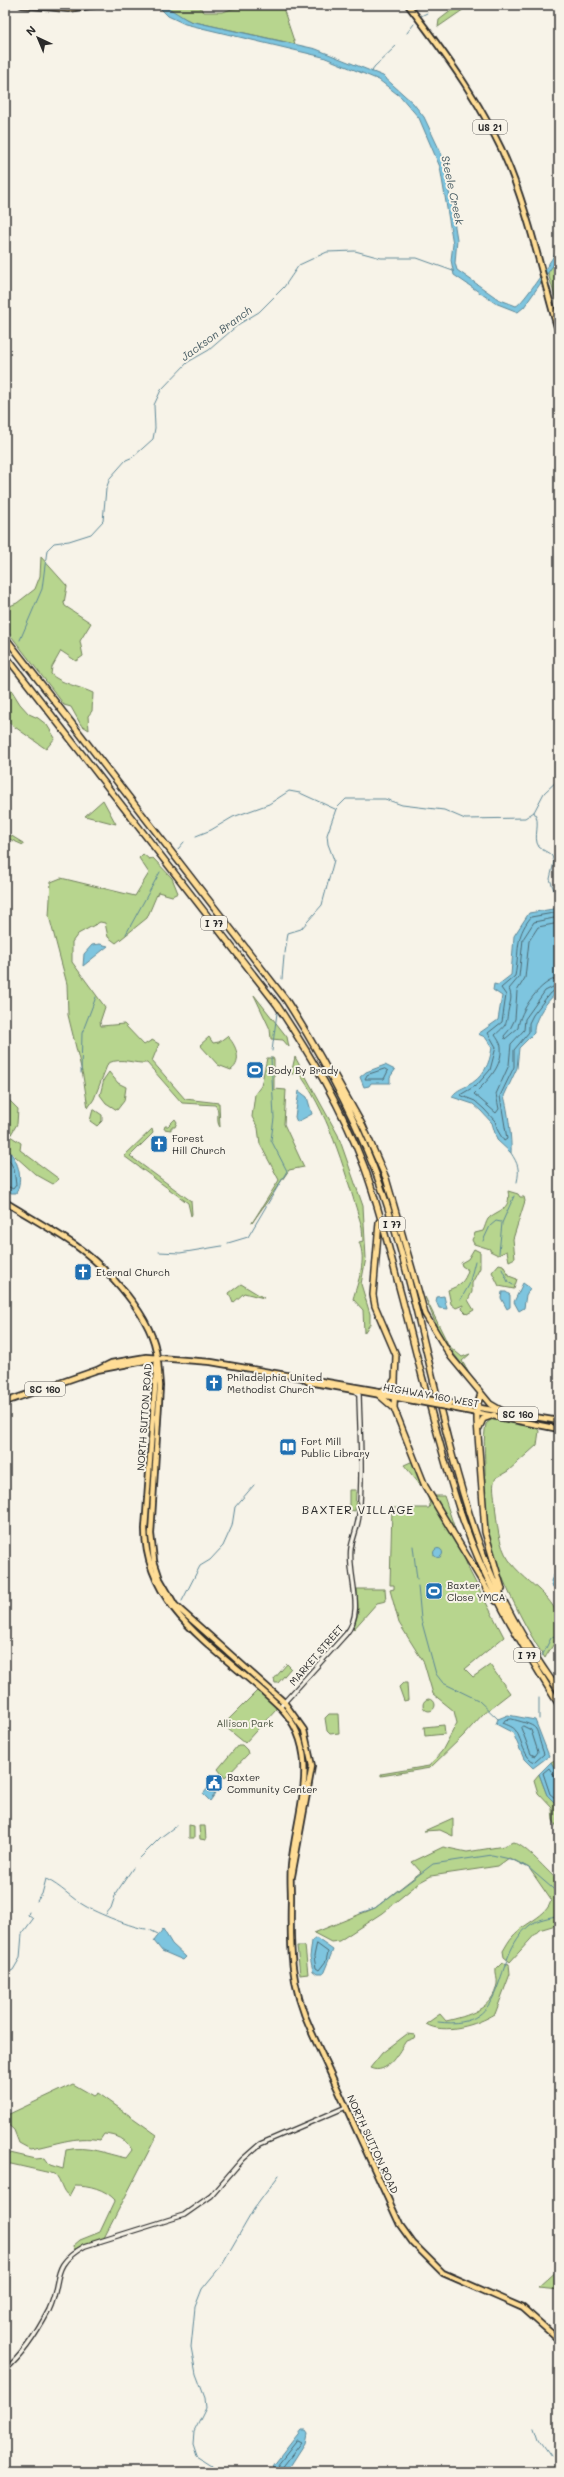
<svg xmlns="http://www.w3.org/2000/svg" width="564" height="2477" viewBox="0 0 564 2477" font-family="Mali,sans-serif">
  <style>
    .green { fill: #b7d58e; stroke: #71805c }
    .water { fill: #7ec5df; stroke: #5d8797 }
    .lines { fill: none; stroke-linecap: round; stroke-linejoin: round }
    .shore { stroke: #4c6973; stroke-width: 1 }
    .stream { stroke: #5d8797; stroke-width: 1 }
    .minor-casing { stroke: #2b2b2b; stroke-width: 6 }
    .major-casing { stroke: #2b2b2b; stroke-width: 8 }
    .highway-casing { stroke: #2b2b2b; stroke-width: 8 }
    .minor { stroke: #f7f3e8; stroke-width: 3.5 }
    .major { stroke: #ffdd96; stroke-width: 4.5 }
    .highway { stroke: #ffdd96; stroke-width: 5 }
    .major-bridge-casing { stroke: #2b2b2b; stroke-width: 8; stroke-linecap: butt }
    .major-bridge { stroke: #ffdd96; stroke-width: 4.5 }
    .labels { text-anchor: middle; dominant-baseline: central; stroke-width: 4; stroke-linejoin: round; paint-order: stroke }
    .shield { fill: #f7f3e8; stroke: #686764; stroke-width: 1 }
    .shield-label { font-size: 9px; font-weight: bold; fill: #2b2b2b }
    .poi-label { font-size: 10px; fill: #2b2b2b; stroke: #f7f3e8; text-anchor: start }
    .street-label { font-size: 10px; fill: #2b2b2b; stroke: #f7f3e8 }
    .park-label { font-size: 10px; fill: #4e5644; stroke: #f7f3e8 }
    .water-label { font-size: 11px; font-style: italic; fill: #445961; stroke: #f7f3e8 }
    .quarter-label { font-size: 12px; letter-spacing: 1px; fill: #2b2b2b; stroke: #f7f3e8 }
  </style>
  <rect width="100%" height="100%" fill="#f7f3e8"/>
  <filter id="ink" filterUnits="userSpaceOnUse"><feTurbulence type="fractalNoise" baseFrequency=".025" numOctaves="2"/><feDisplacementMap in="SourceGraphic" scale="8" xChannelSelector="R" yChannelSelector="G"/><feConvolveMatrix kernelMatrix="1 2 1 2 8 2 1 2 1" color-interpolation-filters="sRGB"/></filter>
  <g filter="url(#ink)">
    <path class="green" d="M165,5H198L204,12H223L243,5H282L295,44L190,21L177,15Z
      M467,7L438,27L439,20L452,10Z
      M559,253V310L547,270Z
      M41,557L67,586L64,603L65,606L91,623L80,641L83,656L76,661L61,651L52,667L51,674C59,683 81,687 93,693L92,711L88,716L89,730L81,725L71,707L64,705L59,698L5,628V608L17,603L35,589L40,576Z
      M5,680L20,704L29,714L38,718L47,725L55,738L46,749L5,720Z
      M103,800L116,824L85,816Z
      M5,832L23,843V845L5,837Z
      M143,854L149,859L153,858L172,878L178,893L172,896L158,892L147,918L116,943L108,937L105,923L100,922L78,934L72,942V962L105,1007L100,1022L101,1026L124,1024L144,1045L152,1040L159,1044L152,1061L185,1099L219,1103L220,1127C215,1121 221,1111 215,1105L182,1103L147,1063C133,1064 123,1057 108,1063L94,1099L88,1108L83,1076L68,1015L67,984L49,916L51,882L61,878L135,896L149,873L139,858Z
      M254,995L287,1037L289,1047L283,1040L271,1039L270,1029Z
      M227,1036C236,1044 243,1062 231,1070L218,1065L200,1045L209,1037L213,1043L219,1042Z
      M295,1057L338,1135L363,1206L366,1258L361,1284L370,1314V1324L364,1333L363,1310L353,1299C358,1281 367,1261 359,1242L363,1241L362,1227C346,1175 332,1121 301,1076L299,1073L291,1074Z
      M267,1058H273L274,1060V1089L286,1090L284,1124L304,1167L289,1170L252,1223L279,1180L260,1144L258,1128L252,1117L255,1094L261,1086Z
      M109,1072L118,1083L126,1087L124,1101L117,1110L106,1103L100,1095L104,1079Z
      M5,1096L18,1109L17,1124L10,1136L21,1143L20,1150L59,1179L53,1184L35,1174L5,1147Z
      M93,1109L102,1115V1121L97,1126L90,1121Z
      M175,1119L177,1122L175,1127H171V1130L164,1129L165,1126H168Z
      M152,1129L153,1133L130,1156L191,1201L192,1214L191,1216L188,1203L124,1156Z
      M508,1191L518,1194L520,1197H524L525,1201L513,1239L515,1258L509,1261L507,1251L498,1255L490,1251V1249L474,1244L472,1240L475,1233L483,1231C485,1227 486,1222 488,1219C496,1210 512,1211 508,1191Z
      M474,1249L480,1252V1268L472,1283V1292L468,1300L474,1310L467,1314L462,1309L463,1305L456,1308L451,1304L448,1290C459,1286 465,1282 468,1270L462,1266L461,1263L468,1259Z
      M499,1264L503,1265L509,1276L517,1279L514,1289L499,1286L492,1272Z
      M241,1284L264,1298L244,1293L233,1303L229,1293Z
      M425,1297L449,1346L462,1357L470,1354L462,1361L470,1375L441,1337Z
      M493,1418L537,1428L539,1431L537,1445L508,1471L496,1478C491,1484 495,1496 495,1504C497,1522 498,1545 509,1560C523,1581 553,1594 559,1620C563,1636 552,1645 545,1658C525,1628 495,1569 488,1534C484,1513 485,1491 485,1470C485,1455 483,1439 486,1424Z
      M413,1461L421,1479V1486L404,1465Z
      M349,1490H356L355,1511L349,1510Z
      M427,1494L433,1496H444L468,1568L504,1637L465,1669L473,1677L490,1665L510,1693L483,1714L463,1736L430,1768L381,1776V1774L429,1766L442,1751L457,1723L454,1711L433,1694L424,1663L399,1623L390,1590L394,1589V1585H390L392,1508H429L430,1505Z
      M357,1589H385L386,1601L377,1603L353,1630L358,1613Z
      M287,1664L291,1668L278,1683H275L274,1679Z
      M403,1683H407L408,1700L404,1701L399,1687Z
      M259,1689L276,1705V1709L245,1743L223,1725Z
      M423 1705a6 6 0 1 1 12 0a6 6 0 1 1-12 0Z
      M329,1714H338L339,1733L330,1734L327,1731L325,1718Z
      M444,1725L445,1734L425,1736L424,1727Z
      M238,1745H242L247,1750L248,1754L225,1778L218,1769Z
      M559,1758V1777L551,1762Z
      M539,1774L547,1795L557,1805L559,1831L553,1820L552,1808L538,1793L534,1780Z
      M453,1818V1836L440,1830L424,1831Z
      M189,1825L194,1826V1838H189Z
      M199,1826H205L206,1840L200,1839Z
      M513,1842C528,1847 545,1870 559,1881V1924L539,1930L510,1962L504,1957L503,1951C506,1946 509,1940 513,1936C524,1923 548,1916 551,1900L529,1868L509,1858L498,1866L431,1876L420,1882L382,1913L339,1941L331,1942L314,1933L375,1908L421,1872L412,1862L443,1847L467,1852L504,1846Z
      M297,1946H305L308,1974L300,1975Z
      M502,1963L509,1964L510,1974L495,2014C477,2025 444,2035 426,2024L440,2014L446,2021C468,2016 493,2009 497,1984C498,1979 495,1974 496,1969Z
      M407,2034L415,2035L414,2038L406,2041C399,2051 388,2076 370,2068L382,2053Z
      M73,2084L94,2096L98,2093L157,2135L104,2238L76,2249H74L73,2246L80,2240L100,2232L115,2200C105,2189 89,2185 75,2185L69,2196C61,2191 62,2181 55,2174L11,2164H5V2159L10,2153L36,2159L45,2158L50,2165L63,2169L66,2150C88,2145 105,2154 126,2158L132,2150C126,2139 117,2135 104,2134L100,2140C75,2135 54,2145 30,2149L19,2143L14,2130L5,2122V2116Z
      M559,2269V2290L538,2288Z"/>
    <path class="water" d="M157,5C168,5 179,16 190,21L316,49L383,76L413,103L424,117L440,151L446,173L457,239L455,263L457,270L498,299L516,306C523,304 555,255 559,247V257L524,307L518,312L495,303L454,275L451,260L453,244L440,167L419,118L401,97L379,80L323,57L185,24L168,16Z
      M559,908V992C548,998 533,1020 534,1033L519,1048L517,1068L504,1096C508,1109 512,1141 511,1153L497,1140L492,1123L481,1111L473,1104L452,1097C455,1091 461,1089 467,1086C483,1078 490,1064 492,1047L485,1037L478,1034L498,1020L502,996L493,990L494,984L498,985L511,975L514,936L529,913Z
      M100,944L108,946L83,966L84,954L92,945Z
      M385,1065L395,1070L390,1077V1083H371L369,1086L364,1087L360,1077L366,1072Z
      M299,1091L307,1097L312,1114L297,1122L295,1117Z
      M5,1148C18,1157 24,1179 16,1193H11L5,1187Z
      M523,1283L530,1288L526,1295L524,1308L519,1311L514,1302Z
      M502,1292H506L510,1295V1307L507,1309L501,1298Z
      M444,1296L447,1309L439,1308L436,1301L437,1297Z
      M433.5 1553a4.5 4.5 0 1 1 9 0a4.5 4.5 0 1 1-9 0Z
      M559,1572V1593L553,1587L551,1581L553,1576Z
      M508,1715L535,1720L549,1756L533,1768L524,1759L513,1733L496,1724L498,1719Z
      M551,1762L559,1777V1813L557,1805L547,1795L539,1774Z
      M208,1788L210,1792L215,1794L210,1801L203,1794Z
      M163,1929L172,1944L186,1957L183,1960L162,1951L154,1941Z
      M316,1938L333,1950L323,1974H317L313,1971L310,1957L312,1941Z
      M301,2430H305L307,2433L305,2443L287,2471L279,2472L273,2466Z"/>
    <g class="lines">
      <path class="shore" d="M559,912L531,917C514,938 520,951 515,976L501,988L506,995L502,1022L488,1033L496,1047L490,1070L477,1085L460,1095L475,1101L484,1109L495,1121L498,1131L504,1141L507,1139L500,1096L514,1067V1050L529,1032V1023L533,1015L550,993L559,989
        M559,917L534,922L523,939L519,977L509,989C512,996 511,1000 509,1007C505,1024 510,1022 495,1035C497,1038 500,1042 501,1046C503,1067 487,1081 474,1094L496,1113L499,1109L496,1094L509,1065L511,1044L524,1030L525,1019L545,991L559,984
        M559,923L538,927L529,941L525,978L517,991L515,1019L510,1029L504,1036L505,1039L518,1028C519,1012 541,979 559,978
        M385,1069L388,1071L384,1079H365L367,1075Z
        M5,1153L14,1169L16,1185L13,1189L5,1185
        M512,1719C544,1728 533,1725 544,1754L535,1762C524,1759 522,1740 516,1731C514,1727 507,1725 503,1723L505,1720Z
        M523,1726L531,1730L538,1752L535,1756L531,1754L521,1728Z
        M559,1778L555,1777L549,1768L543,1773L550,1794L559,1801
        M317,1944L328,1952L326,1961L319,1970L316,1968L314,1957Z
        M298,2440L302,2442L281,2469L279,2464Z"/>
      <path class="stream" d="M421,16L427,13
        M407,33L414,24
        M372,72L374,67L397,45
        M20,640L42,589L47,550L54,543L69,541L91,534L103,521L106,489L110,478L126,460L133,457L153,439L155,428L154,405L161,390L188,362L209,350L239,324L259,312L284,287L299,265L327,252L355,251L381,258H417L453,271
        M534,812C542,823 532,837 539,847C543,851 549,852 552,856L554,862L550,879L559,904
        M196,836L211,830L233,817L269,804L289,791L300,793L335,809
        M178,849L184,842
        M126,934L160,872
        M285,953L288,933L301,929L322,905L334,860L328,844L327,835L336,809L346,799H385L402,805L444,810L465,819L525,818L534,812L544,793L559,779
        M282,979L284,956
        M272,1051L277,1013
        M81,1073L82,1033L96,997
        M511,1153C518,1164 520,1169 517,1182
        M483,1241L490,1226L496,1221L501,1222
        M228,1243L248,1237L287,1171L271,1140L274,1118L271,1058
        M159,1252L180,1253L222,1246
        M499,1253L502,1223L514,1196
        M502,1269L508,1282L513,1285
        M461,1299L469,1285L475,1261
        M413,1546L417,1579
        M418,1586L421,1619L436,1674L443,1683L478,1700L498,1719
        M182,1601L200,1566L210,1560L223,1546L232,1526L235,1507L254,1485
        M542,1656L551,1638L559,1633
        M539,1719V1698
        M139,1859L161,1837L177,1825
        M37,1901L42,1894L46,1879C61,1886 71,1898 85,1906C97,1913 133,1928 146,1929
        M360,1913L375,1908L433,1864L492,1855L514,1860L529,1868L559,1894
        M106,1914L111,1908L116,1893L133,1868
        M150,1930L158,1934
        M5,1974L13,1970L20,1958L22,1934L33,1919L28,1915L29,1912
        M438,2022C513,2032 489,1957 530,1925C538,1919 549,1918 559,1915
        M535,2427L539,2439L551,2456
        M555,2460L559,2468
        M215,2472L211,2465L197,2456L193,2444L194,2432L206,2408L205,2398L196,2374L191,2347L195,2307L202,2289L221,2266L254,2209L279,2175"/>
      <defs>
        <path id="minor" d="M280,1707L346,1634C366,1610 347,1576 351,1548C353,1537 358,1526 359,1515C363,1475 360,1435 359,1395L355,1390
          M5,2370C23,2355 38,2331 49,2310C63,2280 49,2266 85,2246L184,2215L211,2196L243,2159L260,2144L346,2107"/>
        <path id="major" d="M22,5L68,9L96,5
          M408,5C447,56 486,109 510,169C531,222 543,279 559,334
          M5,1202C28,1216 53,1230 75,1245C107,1268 154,1317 157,1358L145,1529C145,1614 227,1654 280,1707C324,1752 296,1812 291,1866C290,1877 291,1888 291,1899C290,1947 290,1986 311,2030
          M158,1362L160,1386L151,1534L154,1561L160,1579L175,1605L284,1702L304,1730L312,1766L292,1876
          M97,1370L111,1363L146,1357L211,1362L419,1398
          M304,1379L309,1382L420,1402
          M5,1402L97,1370L155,1359
          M450,1403L559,1421
          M452,1408L559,1429
          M312,2033L400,2225L413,2243L443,2273L523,2308L559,2340"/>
        <path id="highway" d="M5,637L286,1000C324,1059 357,1120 381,1187C421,1303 438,1427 479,1543C497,1595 527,1646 559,1691
          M5,655L277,1005C311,1056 342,1108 364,1166C380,1209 390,1254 402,1298C420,1368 437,1439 459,1508C482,1579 520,1642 559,1705
          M335,1076L363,1126L386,1178L425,1314L451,1357L481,1393L477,1407V1421L485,1532L502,1589
          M379,1222L373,1295L375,1306L396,1355L394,1408
          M382,1391L390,1387L395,1379
          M481,1393L490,1404L502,1411
          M379,1395L394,1408L425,1486L489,1593L496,1601
          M479,1428L483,1419L494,1415"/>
      </defs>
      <use href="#minor" class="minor-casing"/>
      <use href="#major" class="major-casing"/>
      <use href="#highway" class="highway-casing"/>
      <use href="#minor" class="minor"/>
      <use href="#major" class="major"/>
      <use href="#highway" class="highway"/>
      <defs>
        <path id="major-bridge" d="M419,1398L450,1403
          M420,1402L452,1408"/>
      </defs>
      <use href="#major-bridge" class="major-bridge-casing"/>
      <use href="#major-bridge" class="major-bridge"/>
    </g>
  </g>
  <defs>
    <symbol id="stadium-square" viewBox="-11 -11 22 22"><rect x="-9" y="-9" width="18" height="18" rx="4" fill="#1f6fb2" stroke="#f7f3e8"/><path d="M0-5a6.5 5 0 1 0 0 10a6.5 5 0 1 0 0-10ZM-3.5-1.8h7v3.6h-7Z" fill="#fff"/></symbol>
    <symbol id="church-square" viewBox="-11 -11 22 22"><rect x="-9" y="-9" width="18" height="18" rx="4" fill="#1f6fb2" stroke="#f7f3e8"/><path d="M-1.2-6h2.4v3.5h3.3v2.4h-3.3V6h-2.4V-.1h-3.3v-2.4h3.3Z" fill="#fff"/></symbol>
    <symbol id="library-square" viewBox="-11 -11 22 22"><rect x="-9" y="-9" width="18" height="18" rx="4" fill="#1f6fb2" stroke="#f7f3e8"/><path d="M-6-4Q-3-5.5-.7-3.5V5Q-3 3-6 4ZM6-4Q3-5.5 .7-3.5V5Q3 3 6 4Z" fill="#fff"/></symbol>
    <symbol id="civic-square" viewBox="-11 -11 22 22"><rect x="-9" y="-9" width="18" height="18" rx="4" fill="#1f6fb2" stroke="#f7f3e8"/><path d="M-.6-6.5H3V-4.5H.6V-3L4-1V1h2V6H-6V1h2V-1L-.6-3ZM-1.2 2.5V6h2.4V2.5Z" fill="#fff"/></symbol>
  </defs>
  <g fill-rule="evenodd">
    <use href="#stadium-square" x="245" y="1060" width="20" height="20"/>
    <use href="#church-square" x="149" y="1134" width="20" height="20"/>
    <use href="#church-square" x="73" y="1262" width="20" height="20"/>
    <use href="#church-square" x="204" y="1373" width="20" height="20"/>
    <use href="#library-square" x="278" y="1437" width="20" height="20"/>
    <use href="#stadium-square" x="424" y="1581" width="20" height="20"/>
    <use href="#civic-square" x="204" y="1773" width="20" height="20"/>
  </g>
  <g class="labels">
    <g class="shield">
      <rect x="473" y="120" width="34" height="14" rx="3"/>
      <rect x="201" y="916" width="26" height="14" rx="3"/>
      <rect x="379" y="1217" width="26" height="14" rx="3"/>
      <rect x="25" y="1382" width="40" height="14" rx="3"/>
      <rect x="498" y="1407" width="40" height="14" rx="3"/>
      <rect x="514" y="1648" width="26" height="14" rx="3"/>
    </g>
    <g class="shield-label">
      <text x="490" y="127">US 21</text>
      <text x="214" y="923">I 77</text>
      <text x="392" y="1224">I 77</text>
      <text x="45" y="1389">SC 160</text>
      <text x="518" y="1414">SC 160</text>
      <text x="527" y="1655">I 77</text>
    </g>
    <g class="poi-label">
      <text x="268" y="1070">Body By Brady</text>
      <text x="172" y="1138">Forest<tspan x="172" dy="12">Hill Church</tspan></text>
      <text x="96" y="1272">Eternal Church</text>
      <text x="227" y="1377">Philadelphia United<tspan x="227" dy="12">Methodist Church</tspan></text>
      <text x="301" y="1441">Fort Mill<tspan x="301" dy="12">Public Library</tspan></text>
      <text x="447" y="1585">Baxter<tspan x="447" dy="12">Close YMCA</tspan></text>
      <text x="227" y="1777">Baxter<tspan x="227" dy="12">Community Center</tspan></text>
    </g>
    <g class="street-label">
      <text transform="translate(431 1395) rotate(10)">HIGHWAY 160 WEST</text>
      <text transform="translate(144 1417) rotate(-86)">NORTH SUTTON ROAD</text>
      <text transform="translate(316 1655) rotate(-49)">MARKET STREET</text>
      <text transform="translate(373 2144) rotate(65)">NORTH SUTTON ROAD</text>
    </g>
    <g class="park-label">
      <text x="245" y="1723">Allison Park</text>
    </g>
    <g class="water-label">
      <text transform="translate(453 190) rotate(78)">Steele Creek</text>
      <text transform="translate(216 333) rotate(-36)">Jackson Branch</text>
    </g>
    <g class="quarter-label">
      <text x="358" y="1509">BAXTER VILLAGE</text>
    </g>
  </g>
  <rect width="564" height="2477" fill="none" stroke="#f7f3e8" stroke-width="20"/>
  <rect x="10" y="10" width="544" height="2457" fill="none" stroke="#2b2b2b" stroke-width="1.5" filter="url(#ink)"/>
  <g transform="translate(38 38) rotate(316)" stroke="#f7f3e8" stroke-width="3" paint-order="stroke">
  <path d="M0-3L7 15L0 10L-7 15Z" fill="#2b2b2b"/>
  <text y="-6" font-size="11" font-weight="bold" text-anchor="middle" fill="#2b2b2b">N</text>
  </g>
</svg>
